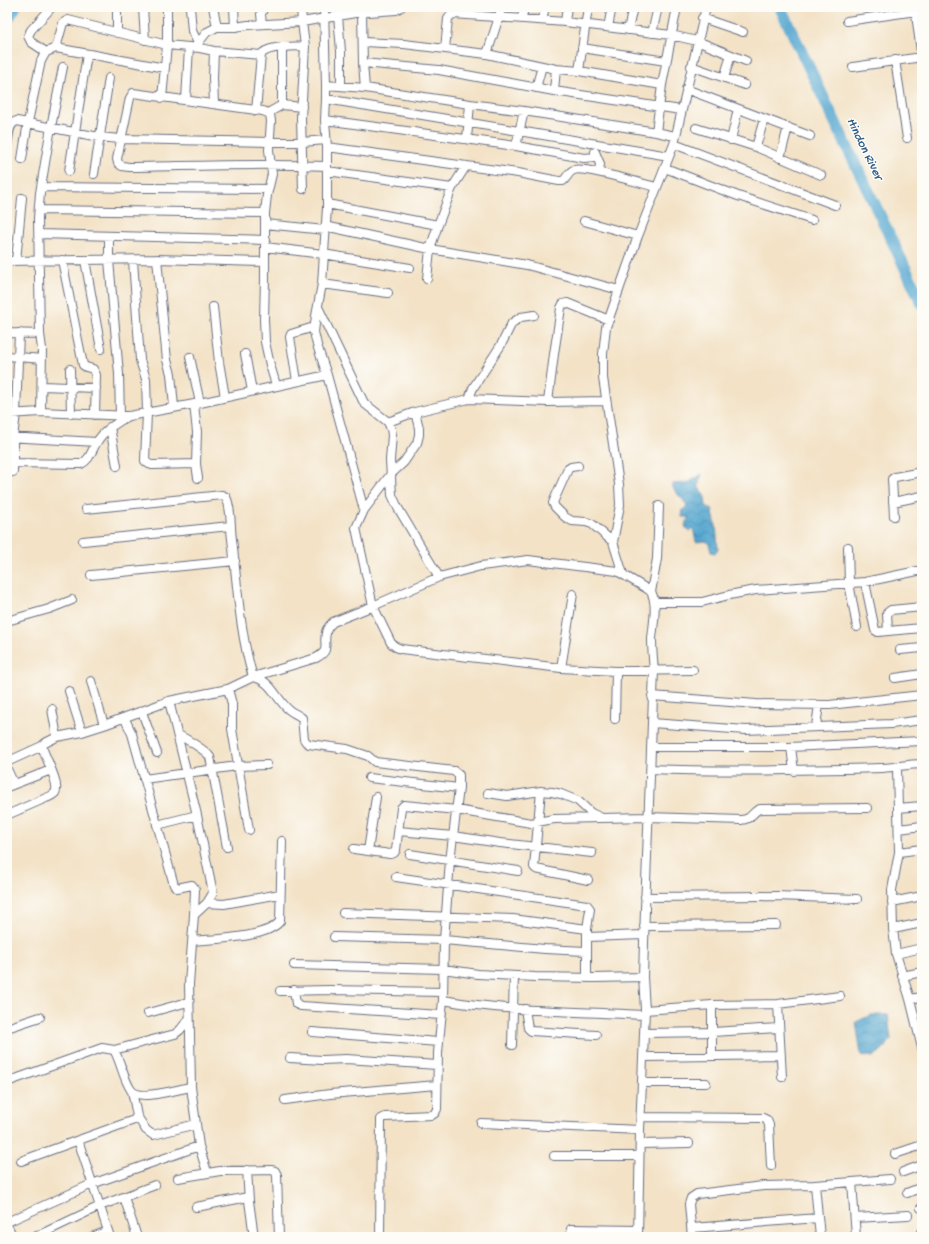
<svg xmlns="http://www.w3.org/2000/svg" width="929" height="1244" viewBox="0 0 929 1244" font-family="'Gochi Hand',sans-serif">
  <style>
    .water { fill: url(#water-waves); stroke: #376a96 }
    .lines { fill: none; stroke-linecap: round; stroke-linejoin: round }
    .river { stroke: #53a6cf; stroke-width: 12 }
    .minor-casing { stroke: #676e82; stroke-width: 10 }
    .minor { stroke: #fff; stroke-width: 8 }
    .labels { text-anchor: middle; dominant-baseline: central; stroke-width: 3; stroke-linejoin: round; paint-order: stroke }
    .water-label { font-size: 13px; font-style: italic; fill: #315f8b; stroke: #fdfcf7 }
  </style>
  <defs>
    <pattern id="water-waves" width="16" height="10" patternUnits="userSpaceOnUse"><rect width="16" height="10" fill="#53a6cf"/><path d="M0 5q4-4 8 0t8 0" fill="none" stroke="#4488ab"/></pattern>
  </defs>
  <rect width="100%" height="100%" fill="#fdfcf7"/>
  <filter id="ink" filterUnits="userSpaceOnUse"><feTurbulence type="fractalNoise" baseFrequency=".025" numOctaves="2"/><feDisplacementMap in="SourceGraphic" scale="8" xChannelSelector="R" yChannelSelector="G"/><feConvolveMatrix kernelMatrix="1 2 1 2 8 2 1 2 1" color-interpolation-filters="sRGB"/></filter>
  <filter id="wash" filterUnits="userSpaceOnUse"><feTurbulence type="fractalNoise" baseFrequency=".012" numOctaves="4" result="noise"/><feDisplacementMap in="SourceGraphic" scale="16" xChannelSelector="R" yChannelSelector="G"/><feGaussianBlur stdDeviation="0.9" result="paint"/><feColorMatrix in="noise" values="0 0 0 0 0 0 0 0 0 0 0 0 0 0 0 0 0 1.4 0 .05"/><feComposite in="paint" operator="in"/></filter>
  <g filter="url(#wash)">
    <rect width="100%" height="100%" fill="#f3e2c6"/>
    <path class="water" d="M702,474L698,486L705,497L706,506L712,509L716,526L718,549L715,553L711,552L709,544L706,541L696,542L693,528L690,531L686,528L685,525L689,517H682L683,510L687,506C685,501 676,493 673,488V484L688,483Z
      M871,1015H888L891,1040L881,1051L873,1057L861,1055L856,1022Z"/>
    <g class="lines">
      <path class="river" d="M780,7L922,303
        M7,20L15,7"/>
    </g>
  </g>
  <g filter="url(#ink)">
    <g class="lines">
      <defs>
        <path id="minor" d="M117,7V33
          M143,7L145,40
          M190,7L192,31L198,43
          M213,7L217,27
          M234,7L235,27
          M301,7L302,22L355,13L396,10L401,7
          M324,7L326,85L365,88L470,104L524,111L656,132L662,85L677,7
          M915,7L922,59
          M362,12L363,63L365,88
          M338,16L341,51V86
          M522,18L524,7
          M702,18L743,32
          M542,20L545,7
          M847,21L916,11
          M565,22L567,7
          M262,24L261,14L264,7
          M608,27L612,7
          M628,30L633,7
          M652,33L658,7
          M363,42L404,44L487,54L556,69L579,71L662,85
          M195,47L207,32L217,27H235L248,25L302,22L305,46C294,47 267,45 261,55L256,111
          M282,47V105
          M582,48L666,61
          M445,49L448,19L450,16L454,14L565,22L671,35L697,41L746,61
          M46,52L31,42L28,36L31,30L52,7
          M487,54L499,17L501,7
          M895,60L907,138
          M363,63L439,70L554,91L681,110
          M691,66L745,85
          M853,67L922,57
          M165,68L56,48L63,23L68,20L167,45L200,48L214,51L261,55
          M579,71L588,7
          M724,78L731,55
          M326,85V99L669,156
          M536,88L542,66
          M686,89L810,136
          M554,91L556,69
          M162,98L167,45V7
          M326,99L325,120L327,147V208L322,284L316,316L314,332L317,345L327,375L364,510
          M186,100L189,47
          M214,104L213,78L214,51
          M268,113L282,105L302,107
          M325,120L516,146L584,158L596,157
          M696,128L756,147L821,175
          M656,132L675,136
          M467,139L470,104
          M731,140L738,109
          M674,144L835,205
          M7,145C9,137 8,123 17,121L99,137L120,139L269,142H302L326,140
          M516,146L524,111
          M327,147L518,173L559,181H563C567,178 569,171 574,170C583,166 643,184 657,187
          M756,147L764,119
          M595,152L600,164L599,172
          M780,158L788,127
          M22,159L28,122L41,61L46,52L56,48
          M665,168L738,196L812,220
          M69,171L87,54
          M327,171L452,188
          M94,174L109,78
          M41,187L268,189
          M303,189L301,118L305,46
          M327,204L438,225
          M39,210L265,213
          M584,221L638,236
          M265,224L325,230
          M325,226L430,249L527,265L619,290
          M39,234L266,240
          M109,236V260L119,374L120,416
          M265,247L323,254L410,268
          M157,259L167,360L171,374L174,407
          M62,260L83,365L86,367L93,369L96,375L95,415
          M85,260L101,349
          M133,260L140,360L146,379L147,413L145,461L149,464L152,465L196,464
          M7,261L157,259L265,262
          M16,261L22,198
          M427,279L430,249L438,225L452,188L466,166
          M322,284L388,293
          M213,307L219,362L225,397
          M318,307L364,403L388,422L391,429L392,435L390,460L392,495L398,508L439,577
          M7,333L40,334
          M245,354L252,391
          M7,356L42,359
          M190,357L200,403
          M70,369L71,414
          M297,381L290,337L291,334L314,327
          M276,385L270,365L265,342L264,319L265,278V213L267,195L272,174L269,150L271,121L270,114L263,111L133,93L130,98L117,159L118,163L122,166L129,167C195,166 261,163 327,166
          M42,386L96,388
          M469,399L473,388L501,345L512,323L521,317L534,315
          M548,402L554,354L561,308L563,304L567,303L609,320
          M194,404L197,432L196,464L198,478
          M41,412L42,349L40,334L38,218L40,193L51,127L63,67
          M415,412L419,428V435L417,443L404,462L391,474L364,510L356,528L373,606L391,643L396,647L401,649L561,668L616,671L693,670
          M7,414L41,412L129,416L200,403L327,375
          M388,422L415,412L469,399L548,402L606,401
          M110,427L117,466
          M7,437L97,442
          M7,461L13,463L81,464C91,459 91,451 97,442C104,430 117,423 128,416
          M578,466L571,467L568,469L555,498L553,503L555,507L565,517L572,521L586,522L592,524L613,542
          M13,472V437L16,414L19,333
          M893,502L922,496
          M86,509L222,495L226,497C232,509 230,526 232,539C237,583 240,635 253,677C270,680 275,696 286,707C290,712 297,714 302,718L304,739L306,742L309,744L347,749L368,756L375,762L454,771L459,775V788L450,861L444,940L443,1000L438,1053L437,1109L435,1113L432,1115L385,1117L381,1119L380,1237
          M894,516L892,479L895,477L922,472
          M83,541L230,526
          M848,547L849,583L857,627
          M623,574L613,542L620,505L619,484L603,378V354L606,327L638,236L674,144L706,7
          M91,575L235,561
          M865,582L875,630L878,632L888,631
          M651,592L657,559L659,506
          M654,602H702L729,595L756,590L865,582L922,570
          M922,607L891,610L887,613L888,631L922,628
          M7,621L49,609L72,600
          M900,650L922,648
          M561,668L573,594
          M895,678L922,674
          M91,681L104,725
          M228,689L232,704V729L249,830
          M69,691L82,732
          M652,696L756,704L829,705L922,695
          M169,701L197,815L213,893L207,903L194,915L189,984L191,1087L199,1146L207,1172
          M52,709L57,737
          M142,712L157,753
          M125,719L132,734L174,885L177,888L192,885L195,889L194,915
          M615,719L616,671
          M652,723L746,730L891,724L922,720
          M816,726L819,705
          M178,735C185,738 207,751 210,757L227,847
          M651,747H789L922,741
          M791,747L794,771
          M7,762L42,746
          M897,767L899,852L892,890L893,929L896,954L910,999L922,1048
          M7,769L14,784
          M651,769C728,772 805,770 883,768C896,767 909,764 922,764
          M369,778L459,788
          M144,779L237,766L267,765
          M7,787L51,770
          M541,791L534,867L536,869L588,880
          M488,793L507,796L541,791L552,792L561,794L578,801L591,813L600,817
          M898,808L922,806
          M7,815L46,798C49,797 53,795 55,793C61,784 44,756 42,746L45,743L57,737L82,732L104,725L169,701L228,689L253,677L316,658C331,650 323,646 326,633C326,628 330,625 333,622L373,606L439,577L481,566L528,560L617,571C620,573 650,590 651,592C658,603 653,626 652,639C652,649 653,660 654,670L645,909L643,977L645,1010L640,1130L638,1237
          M157,825L197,815
          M899,829L922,826
          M399,831L453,836L500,843L592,853
          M354,849L390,854L394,853L396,850L401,808L404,805L457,810L531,823L554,819L648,817L741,820C753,819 751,812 760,809L867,808
          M368,851L376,797
          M899,852L922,849
          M410,854L518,871
          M396,877L587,905L590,909L587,929V977
          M645,897L776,896L857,899
          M892,902L922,896
          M207,903L224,904L280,894
          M343,913L513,919L587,929
          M644,926L776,925
          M893,929L922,923
          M334,937L444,940L545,949L586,951
          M587,937L644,935
          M193,941C214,939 268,938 280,921L282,841
          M896,954L922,948
          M294,965L443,969L478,974L535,977L594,978L643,977
          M902,976L922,972
          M294,990L296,1004L301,1006L441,1015
          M280,991L330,990L443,992
          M910,999L922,997
          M443,1000C509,1012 577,1011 644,1015
          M778,1004L782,1077
          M712,1005V1056
          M525,1009L528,1028L531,1031L596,1035
          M645,1010L712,1005L778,1004L840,996
          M148,1013L188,1002
          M7,1028L40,1017
          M312,1032L438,1042
          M645,1033L713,1032L779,1028
          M512,1045L514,976
          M114,1050L175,1034L180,1030L188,1020
          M644,1057L781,1055
          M290,1058L322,1060L346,1059L437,1065
          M7,1082L102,1048L114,1050C121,1062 123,1078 131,1090C139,1102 178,1089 191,1087
          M642,1083H706
          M285,1100L330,1094L437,1085
          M137,1116L146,1130L153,1135L196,1124
          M641,1117L763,1118L767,1120L769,1125L771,1166
          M481,1123L640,1130
          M78,1140L110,1237
          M640,1144L689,1143
          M895,1154L922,1145
          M554,1156H639
          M21,1161L134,1120L137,1116L132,1091
          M247,1170L249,1201L254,1237
          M903,1172L922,1165
          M178,1178L220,1171L272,1170L275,1171L277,1175L279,1237
          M852,1182L856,1237
          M815,1185L820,1237
          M907,1193L922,1187
          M124,1197L137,1237
          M196,1207L248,1197
          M921,1208L922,1207
          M855,1218L908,1215
          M7,1222L92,1184L199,1146
          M7,1225L13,1237
          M692,1228L818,1218
          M571,1229L638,1230
          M921,1232H922
          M35,1237L100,1206L155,1185
          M92,1237L108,1231
          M692,1237L689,1204L691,1198L697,1194L763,1186L815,1185L890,1179"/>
      </defs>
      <use href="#minor" class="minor-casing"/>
      <use href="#minor" class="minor"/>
    </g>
  </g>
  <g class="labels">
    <g class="water-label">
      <text transform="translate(864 149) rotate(64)">Hindon River</text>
    </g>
  </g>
  <rect width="929" height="1244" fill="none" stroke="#fdfcf7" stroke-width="24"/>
</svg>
